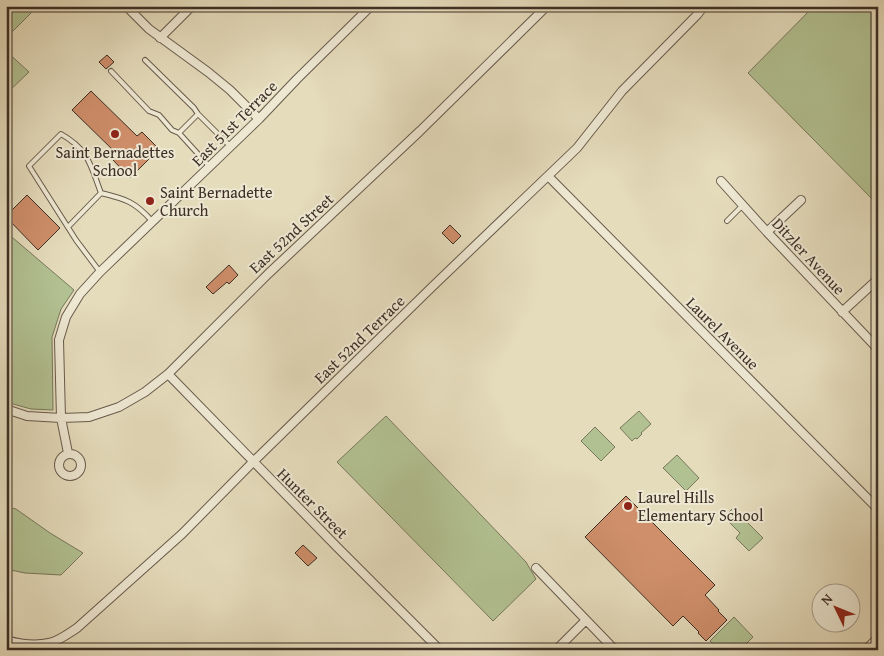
<svg xmlns="http://www.w3.org/2000/svg" width="884" height="656" viewBox="0 0 884 656" font-family="'Gentium Book Plus',serif">
  <style>
    .green { fill: #b2c192; stroke: #78785c }
    .building { fill: #cf8f6b; stroke: #3e2f26 }
    .lines { fill: none; stroke-linecap: round; stroke-linejoin: round }
    .service-casing { stroke: #685a4c; stroke-width: 6 }
    .minor-casing { stroke: #685a4c; stroke-width: 10 }
    .tertiary-casing { stroke: #685a4c; stroke-width: 12 }
    .service { stroke: #eee8d3; stroke-width: 4 }
    .minor { stroke: #eee8d3; stroke-width: 8 }
    .tertiary { stroke: #eee8d3; stroke-width: 10 }
    .poi-dot { fill: #8f2418; stroke: #eee8d3; stroke-width: 2 }
    .labels { text-anchor: middle; dominant-baseline: central; stroke-width: 4; stroke-linejoin: round; paint-order: stroke }
    .street-label { font-size: 16px; fill: #3e2f26; stroke: #eee8d3 }
    .poi-label { font-size: 16px; fill: #3e2f26; stroke: #eee8d3; text-anchor: start }
  </style>
  <rect width="100%" height="100%" fill="#e5dcbc"/>
  <filter id="stains"><feTurbulence type="fractalNoise" baseFrequency=".004" numOctaves="4"/><feColorMatrix values="0 0 0 0 .2 0 0 0 0 .09 0 0 0 0 .02 0 0 0 .5 -.17"/></filter>
  <radialGradient id="worn" r=".72"><stop offset=".6" stop-color="#630" stop-opacity="0"/><stop offset="1" stop-color="#630" stop-opacity=".3"/></radialGradient>
  <path class="green" d="M6,6H38L6,38Z
    M814,6H878V205L748,73Z
    M6,51L29,72L6,94Z
    M6,232L74,290L61,309L52,337L53,410L31,409L6,402Z
    M639,411L651,424L641,433L642,434L637,439L635,438L632,441L620,428Z
    M386,416L526,562L536,579L493,621L337,462Z
    M595,427L615,447L601,461L581,441Z
    M677,455L699,478L686,491L663,468Z
    M6,507L16,509L50,533L83,553L61,575L25,573L6,569Z
    M733,508L763,538L749,551L736,538L740,533L724,517Z
    M734,617L753,637L740,650H719L710,641Z"/>
  <path class="building" d="M107,55L114,62L106,69L99,62Z
    M91,91L137,136L142,132L159,149L130,178L113,160L118,155L72,110Z
    M27,195L60,228L38,250L6,217V216Z
    M450,225L461,236L453,244L442,233Z
    M229,265L238,275L229,284L227,282L213,294L206,287Z
    M626,496L715,585L705,595L719,610L718,611L727,620L706,641L698,633L699,632L683,616L673,626L585,537Z
    M303,545L317,558L308,566L295,553Z"/>
  <g class="lines">
    <defs>
      <path id="service" d="M145,60L194,108L198,114L230,146
        M111,71L149,111L159,115L172,130L179,133L209,166
        M179,133L198,114
        M727,221L743,205
        M68,227L101,193
        M100,272L76,240L29,166L61,134C89,150 90,164 101,193C126,199 135,202 152,221"/>
      <path id="minor" d="M126,6L149,29L208,72L230,90L259,119
        M160,38L192,6
        M548,176L878,509
        M721,181L767,232L878,349
        M767,232L801,200
        M842,312L878,279
        M168,374L337,547L440,650
        M6,409L27,416L61,418L89,417L119,407L145,392L168,374L268,274L420,131L547,6
        M68,453L61,418L59,340L66,317L80,294L100,272L259,119L297,79L371,6
        M59 465a11 11 0 1 1 22 0a11 11 0 1 1-22 0Z
        M536,568L615,650
        M6,640C20,644 35,646 49,643C59,641 69,633 77,628L182,534L253,462L433,286L577,148L622,91L697,15L704,6
        M556,650L586,620"/>
      <path id="tertiary" d="M867,650L878,639"/>
    </defs>
    <use href="#service" class="service-casing"/>
    <use href="#minor" class="minor-casing"/>
    <use href="#tertiary" class="tertiary-casing"/>
    <use href="#service" class="service"/>
    <use href="#minor" class="minor"/>
    <use href="#tertiary" class="tertiary"/>
  </g>
  <g class="poi-dot">
    <circle cx="115" cy="134" r="5"/>
    <circle cx="150" cy="201" r="5"/>
    <circle cx="628" cy="506" r="5"/>
  </g>
  <g class="labels">
    <g class="street-label">
      <text transform="translate(234 123) rotate(-45)">East 51st Terrace</text>
      <text transform="translate(291 233) rotate(-43)">East 52nd Street</text>
      <text transform="translate(809 256) rotate(47)">Ditzler Avenue</text>
      <text transform="translate(723 333) rotate(45)">Laurel Avenue</text>
      <text transform="translate(359 339) rotate(-44)">East 52nd Terrace</text>
      <text transform="translate(313 503) rotate(45)">Hunter Street</text>
    </g>
    <g class="poi-label">
      <text x="115" y="152" text-anchor="middle">Saint Bernadettes<tspan x="115" dy="18">School</tspan></text>
      <text x="160" y="192">Saint Bernadette<tspan x="160" dy="18">Church</tspan></text>
      <text x="638" y="497">Laurel Hills<tspan x="638" dy="18">Elementary School</tspan></text>
    </g>
  </g>
  <rect width="884" height="656" fill="none" stroke="#e5dcbc" stroke-width="25"/>
  <rect x="8" y="8" width="869" height="641" fill="none" stroke="#3e2f26" stroke-width="2.5"/>
  <rect x="12" y="12" width="859" height="631" fill="none" stroke="#3e2f26"/>
  <g transform="translate(836 608) rotate(313)"><circle r="24" fill="#eee8d3" stroke="#a89e8e"/>
  <path d="M0-4L9 19L0 12L-9 19Z" fill="#8f2418"/>
  <text y="-8" font-size="14" font-weight="bold" text-anchor="middle" fill="#3e2f26">N</text>
  </g>
  <rect width="100%" height="100%" filter="url(#stains)"/>
  <rect width="100%" height="100%" fill="url(#worn)"/>
</svg>
